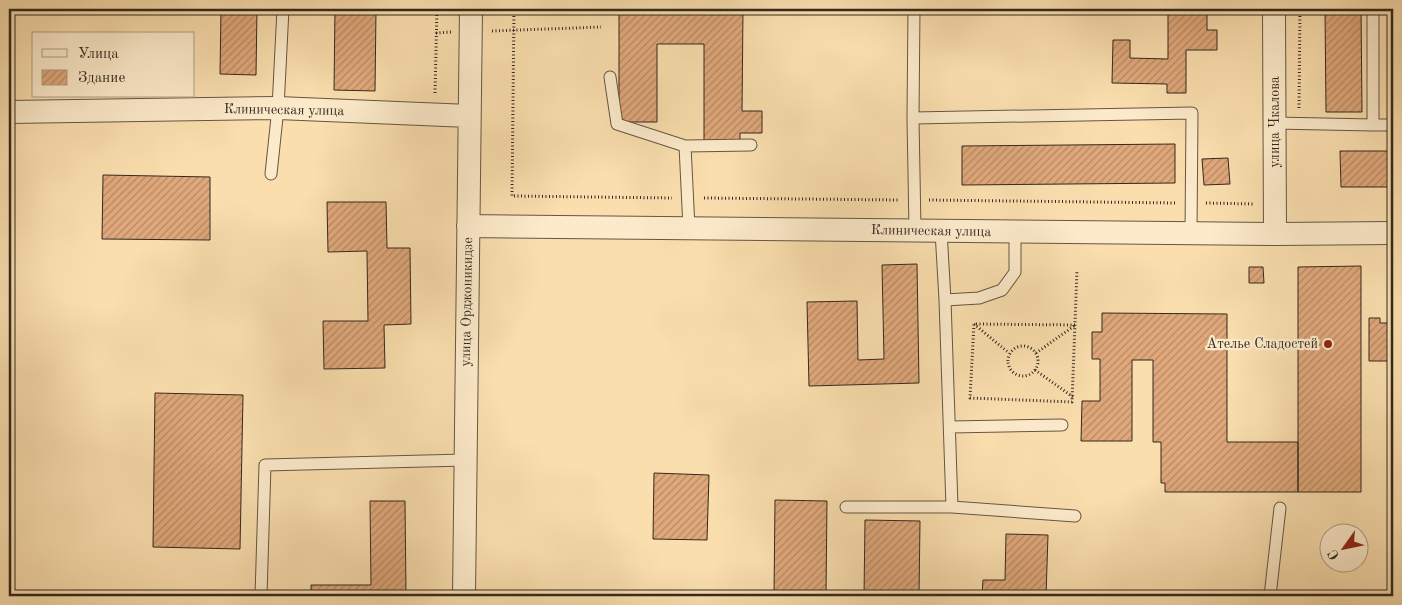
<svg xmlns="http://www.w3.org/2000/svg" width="1402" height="605" viewBox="0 0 1402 605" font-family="'Old Standard TT',serif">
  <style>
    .building { fill: url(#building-hatch); stroke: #332920 }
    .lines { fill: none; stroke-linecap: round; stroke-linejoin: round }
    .lane-casing { stroke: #655644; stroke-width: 13 }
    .street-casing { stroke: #655644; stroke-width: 24 }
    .path { stroke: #332920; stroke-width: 3; stroke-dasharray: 1 2.5; stroke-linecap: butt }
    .lane { stroke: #fceaca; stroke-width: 11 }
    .street { stroke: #fceaca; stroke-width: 22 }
    .poi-dot { fill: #8f2418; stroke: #fceaca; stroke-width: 2 }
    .labels { text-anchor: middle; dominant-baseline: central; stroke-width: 4.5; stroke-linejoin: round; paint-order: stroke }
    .street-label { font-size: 14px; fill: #332920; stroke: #fceaca }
    .poi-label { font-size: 14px; fill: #332920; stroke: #fceaca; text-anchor: end }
  </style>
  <defs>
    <pattern id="building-hatch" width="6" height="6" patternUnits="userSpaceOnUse" patternTransform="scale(1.25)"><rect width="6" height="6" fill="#e0a87b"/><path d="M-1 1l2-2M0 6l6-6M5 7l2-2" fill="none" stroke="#b68964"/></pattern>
  </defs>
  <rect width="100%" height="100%" fill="#fadeae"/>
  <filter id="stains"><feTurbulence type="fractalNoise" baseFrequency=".004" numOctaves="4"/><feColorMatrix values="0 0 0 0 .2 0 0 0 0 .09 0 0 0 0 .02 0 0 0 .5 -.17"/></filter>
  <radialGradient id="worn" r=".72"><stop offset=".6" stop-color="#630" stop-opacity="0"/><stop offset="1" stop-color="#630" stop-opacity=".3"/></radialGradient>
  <path class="building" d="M221,9H257L256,75L220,74Z
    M335,9H376L375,91L334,90Z
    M619,9H743L742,111H762V133H740V144H704V44H657V122H619Z
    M1168,9H1207V30H1217V50H1186V93H1167V84L1112,83L1113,40H1130V58L1168,59Z
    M1325,9H1361L1362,112H1326Z
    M1175,144V183L962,185V146Z
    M1340,151H1393V187H1341Z
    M1228,158L1230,184L1204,185L1202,159Z
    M103,175L210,177V240L102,239Z
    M327,202H386L387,248H410L411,324L384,325L385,368L324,369L323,321H368L367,251L328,252Z
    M917,264L919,383L809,386L807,302L857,301L858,360L884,359L882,265Z
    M1361,266V492H1298V267Z
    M1249,267H1263L1264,283H1249Z
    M1102,313L1227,314V442H1298V492H1165V483H1161V442H1153V360H1132V441H1081L1082,401H1100V359H1092V332H1102Z
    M1369,318H1380V323H1393V361H1369Z
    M155,393L243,395L240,549L153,547Z
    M654,473L709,475L707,540L653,539Z
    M775,500L827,501L826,596H774Z
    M370,501H405L406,596H311V585H371Z
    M865,520L920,521L919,596H864Z
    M1006,534L1048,535L1046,596H982L983,580H1005Z"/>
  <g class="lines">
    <defs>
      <path id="lane" d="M1373,9V125H1393
        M610,77L617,124L685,146
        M913,118L914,9
        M1275,123L1373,125
        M271,174L278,108L283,9
        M689,228L685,146L751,145
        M915,230L913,118L1192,113L1191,233
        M945,300L979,298L1002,290L1015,272V232
        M950,427L1062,425
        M846,507H952L945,300L941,231
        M952,507L1075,516
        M261,596L265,465L465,460
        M1270,596L1280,508"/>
      <path id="street" d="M1274,9L1275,234
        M9,112L278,108L469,116
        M468,226L1275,234L1393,233
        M464,596L471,9"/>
    </defs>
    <use href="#lane" class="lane-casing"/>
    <use href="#street" class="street-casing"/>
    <path class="path" d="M514,9L512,196L672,198
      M492,31L601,27
      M436,33L451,32
      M435,93L437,9
      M1299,108L1300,9
      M704,198L900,200
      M929,200L1177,203
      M1206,203L1255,204
      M974,324L1009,353
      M1075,325L974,324L970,398L1072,402L1077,270
      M1008 361a15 15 0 1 1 30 0a15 15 0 1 1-30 0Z
      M1036,353L1074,326
      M1035,370L1073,397"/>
    <use href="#lane" class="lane"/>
    <use href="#street" class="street"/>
  </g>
  <circle class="poi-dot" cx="1328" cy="344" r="5"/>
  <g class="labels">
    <g class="street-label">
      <text transform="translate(284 110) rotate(1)">Клиническая улица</text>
      <text transform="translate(1275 122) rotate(-90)">улица Чкалова</text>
      <text transform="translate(931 231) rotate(1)">Клиническая улица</text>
      <text transform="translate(467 302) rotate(-89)">улица Орджоникидзе</text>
    </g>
    <g class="poi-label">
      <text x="1318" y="344">Ателье Сладостей</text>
    </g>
  </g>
  <rect width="1402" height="605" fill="none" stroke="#fadeae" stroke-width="30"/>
  <rect x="10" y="10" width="1382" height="585" fill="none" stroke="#332920" stroke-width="2.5"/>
  <rect x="15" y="15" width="1372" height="575" fill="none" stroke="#332920"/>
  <rect x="32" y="32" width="162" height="65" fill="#fceaca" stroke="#ac9d86"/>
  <rect x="42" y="49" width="25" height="8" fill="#fceaca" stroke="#ac9d86"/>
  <text x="78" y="58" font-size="15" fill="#332920">Улица</text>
  <rect x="42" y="70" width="25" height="15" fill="url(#building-hatch)" stroke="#ac9d86"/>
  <text x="78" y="82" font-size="15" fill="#332920">Здание</text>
  <g transform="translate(1344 548) rotate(237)"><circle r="24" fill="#fceaca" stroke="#ac9d86"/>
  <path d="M0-4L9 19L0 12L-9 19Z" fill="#8f2418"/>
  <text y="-8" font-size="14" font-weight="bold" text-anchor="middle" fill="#332920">С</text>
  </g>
  <rect width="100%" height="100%" filter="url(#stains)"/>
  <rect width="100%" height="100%" fill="url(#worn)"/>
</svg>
